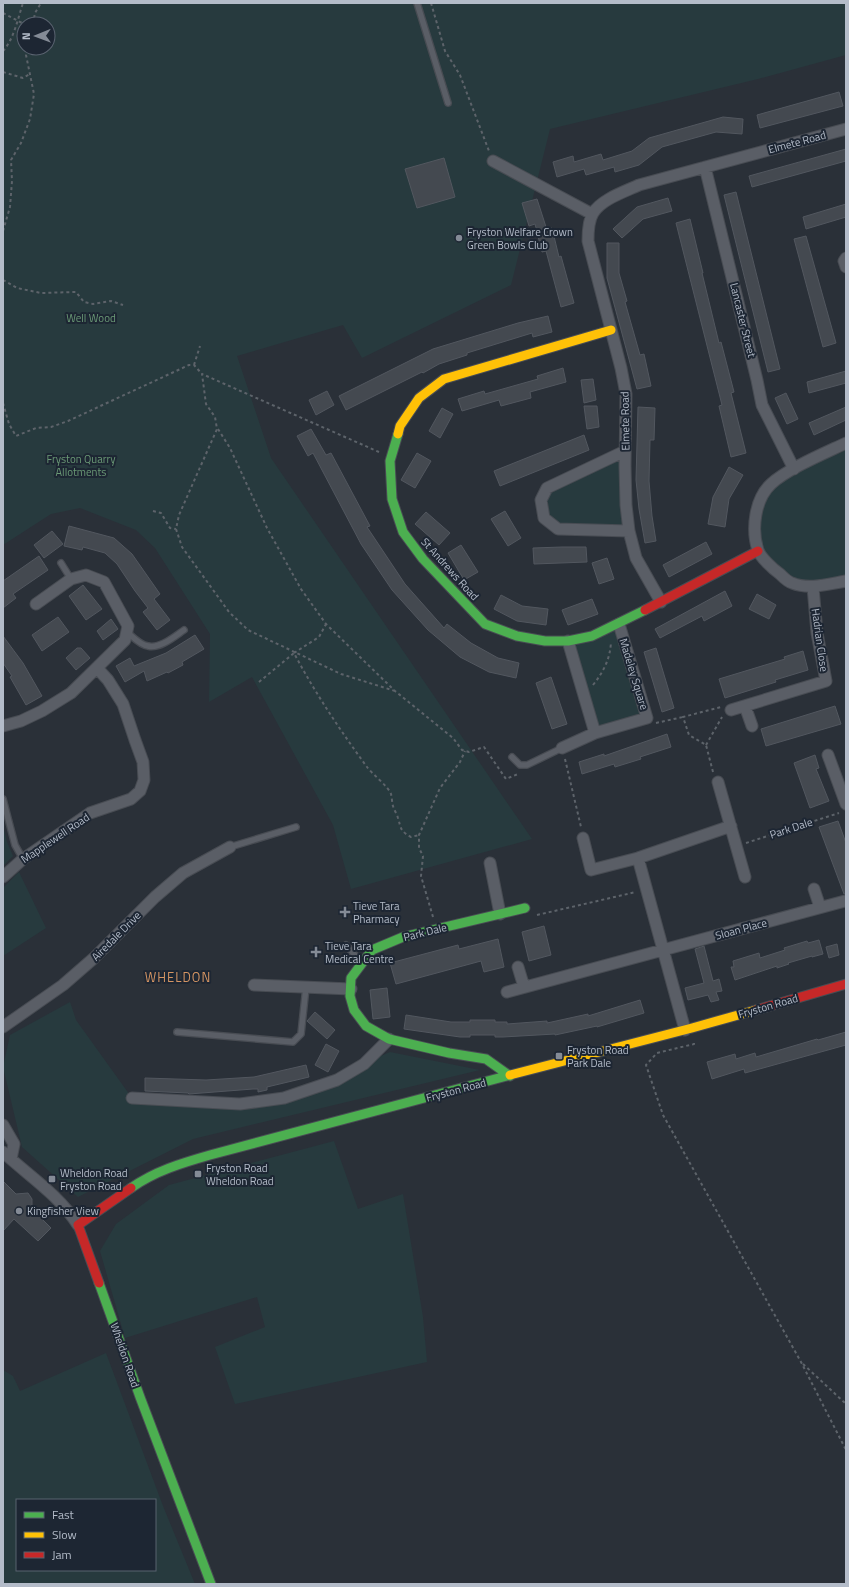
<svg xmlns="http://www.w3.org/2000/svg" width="849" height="1587" viewBox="0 0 849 1587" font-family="'Titillium Web',sans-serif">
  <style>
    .green { fill: #273a3e; fill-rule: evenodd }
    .building { fill: #444950; stroke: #52575f }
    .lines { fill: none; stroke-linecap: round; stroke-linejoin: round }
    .lane-casing { stroke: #484c53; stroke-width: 8 }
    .street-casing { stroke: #484c53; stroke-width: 13 }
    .fast-casing { stroke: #484c53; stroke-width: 11 }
    .slow-casing { stroke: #484c53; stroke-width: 11 }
    .jam-casing { stroke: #484c53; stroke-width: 11 }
    .path { stroke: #5d636a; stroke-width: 2; stroke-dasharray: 3 3; stroke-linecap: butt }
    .lane { stroke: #5a5e66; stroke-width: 5.5 }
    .street { stroke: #5a5e66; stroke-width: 11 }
    .fast { stroke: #4caf50; stroke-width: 9 }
    .slow { stroke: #ffc107; stroke-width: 9 }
    .jam { stroke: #c62828; stroke-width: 9 }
    .poi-dot { fill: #848b96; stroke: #1d2633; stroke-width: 1.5 }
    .labels { text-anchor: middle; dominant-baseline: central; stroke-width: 4; stroke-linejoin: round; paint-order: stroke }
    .street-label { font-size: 11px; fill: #b4bcc9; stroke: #1d2633 }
    .poi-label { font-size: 11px; fill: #b4bcc9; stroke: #1d2633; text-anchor: start }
    .park-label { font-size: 11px; fill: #6b9a76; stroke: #1d2633 }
    .quarter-label { font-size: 13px; letter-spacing: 1px; fill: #d59563; stroke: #1d2633 }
  </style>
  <rect width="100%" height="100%" fill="#2a3038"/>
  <path class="green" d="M3,3H846V55L758,79L550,129L511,285L362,358L343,325L237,356L271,458L532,839L351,889L333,825L252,677L209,702L210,634L155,548L136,530L80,508L51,514L3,545ZM24,24H48V48H24Z
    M846,443V581L791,583L758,551L762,496L771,484Z
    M625,451L629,531L558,529L544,518L547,488Z
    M619,624L647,718L595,733L568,641Z
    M3,826L7,842L13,856L3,866Z
    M19,872L46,928L3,956V888Z
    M70,1002L76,1020L132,1098L240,1104L284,1098L390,1052L480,1070L193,1139L78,1197L22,1147L3,1067L10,1035Z
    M334,1141L358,1209L403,1194L423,1317L427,1362L235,1404L215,1347L265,1327L257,1297L125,1338L100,1251L116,1224L169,1185Z
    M106,1353L163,1506L195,1584H3V1370L13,1376L20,1391ZM17,1500H155V1570H17Z"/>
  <path class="building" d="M839,92L843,106L760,128L757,115Z
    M723,117L743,119L742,134L716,132L662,147L639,165L615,172L614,167L586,175L584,169L557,177L553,162L573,156L574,162L601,154L603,160L632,151L649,138Z
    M846,149V161L752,187L749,176Z
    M444,158L455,197L417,208L405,169Z
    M736,192L780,369L768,372L724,195Z
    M668,198L672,211L643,219L622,238L613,229L637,207Z
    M537,199L547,230L552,228L559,257L561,256L574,303L561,307L546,251L542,252L535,224L529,226L522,203Z
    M846,204V217L806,229L803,217Z
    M690,219L703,273H702L719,343L721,342L734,392L731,393L746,453L731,457L719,406L722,405L676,223Z
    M806,236L836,343L823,347L794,239Z
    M607,243H619V273L627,301L625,302L640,355L644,354L651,386L637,389L607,278Z
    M548,316L552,332L533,337L532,333L467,353V355L439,364L423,373L422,372L346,410L339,396L433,349L518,323Z
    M563,368L566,382L530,392L531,398L501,406L499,400L462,411L458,399L484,391L485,394L538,379L537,376Z
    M846,371V383L809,393L807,382Z
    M593,379L596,400L584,403L581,380Z
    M327,391L334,405L316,415L309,400Z
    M786,393L798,419L787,424L775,398Z
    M584,406H597L599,427L587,429Z
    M638,407L655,408L654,440H650L649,481L652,516L656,541L645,543L639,509L636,480Z
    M846,407V420L814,435L809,423Z
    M442,408L453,414L440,438L429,431Z
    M311,429L326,455L331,453L370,526L367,527L405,584L444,628L447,624L471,643L498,658L519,663L516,678L489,672L460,657L428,630L392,590L361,544L313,453L308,456L297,436Z
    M584,435L589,450L500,486L494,471Z
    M417,453L431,461L415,488L401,480Z
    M729,467L743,475L729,499L725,527L708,524L713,497Z
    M505,511L521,538L508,546L491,519Z
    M426,512L450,533L439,545L415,524Z
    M69,526L114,538L132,554L160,594L154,599L170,620L157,630L143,612L148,608L135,591L117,564L105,553L83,547L82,550L64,546Z
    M52,531L63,544L44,558L34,545Z
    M706,542L712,554L669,577L663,565Z
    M461,545L478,572L464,580L448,553Z
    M562,547H586L587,562L534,564L533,548Z
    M39,556L48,570L13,594L16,598L3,608V581Z
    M607,558L614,579L599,584L592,563Z
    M83,585L102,609L86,620L69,596Z
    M725,591L732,606L704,621L702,616L660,638L655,629Z
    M757,594L776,605L769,619L749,609Z
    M501,595L522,606L548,609L546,625L517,621L494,609Z
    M592,599L598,614L568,625L562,610Z
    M58,617L69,632L42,651L32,635Z
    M111,619L118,629L103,640L97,631Z
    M195,635L204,649L182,662L183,665L168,673L167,672L147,681L144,671L125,682L116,666L130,658L134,666L166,653Z
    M3,636L23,663L42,696L26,705L10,677L12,676L3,663Z
    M77,648H81L90,658L76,670L66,658Z
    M656,648L674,708L662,712L644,652Z
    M803,651L808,670L775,680L776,682L725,698L719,679L785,659L784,657Z
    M551,677L567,724L552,729L536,683Z
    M835,706L841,724L766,746L761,729Z
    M667,734L671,747L640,757L641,759L615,767L614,764L582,774L579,762L604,754V756Z
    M815,755L819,768L816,769L829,801L810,808L794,763Z
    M838,821L846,843V894H844L819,827Z
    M544,926L551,955L529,961L522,932Z
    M498,939L504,967L484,972L481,961L396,984L390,963L458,945L459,949Z
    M819,940L823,954L812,957V956L788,963L789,964L777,968V966L735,980L731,967H734L733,961L759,953L760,958L785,950L784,948L807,941L808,943Z
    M837,944L839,955L829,958L826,947Z
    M704,946L713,981L719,979L722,991L716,992L719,1000L711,1002L708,995L688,1000L685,988L704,983L695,949Z
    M387,988L390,1017L373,1019L370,990Z
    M640,1000L644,1013L597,1027V1026L555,1035V1034L503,1037H495V1035H470V1037H460L404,1029L406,1015L451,1022H470V1020H495V1022H507V1024L547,1021V1023L588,1014V1016Z
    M315,1012L335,1030L327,1039L307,1021Z
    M846,1032V1045L745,1073L744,1069L712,1079L707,1062L735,1054L736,1059L755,1053L756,1057L817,1039L818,1040Z
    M326,1044L339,1051L328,1072L315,1065Z
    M306,1065L309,1077L267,1087V1090L258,1092V1089H253L189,1094L188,1093L145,1091V1078L206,1080L254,1077Z
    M3,1181L16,1194L28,1193L32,1199V1209L51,1228L38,1241L14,1219L3,1231Z"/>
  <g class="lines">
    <defs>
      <path id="lane" d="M417,3L448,103
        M61,563L71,579
        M127,632C133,637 140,645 148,646C160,649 175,636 184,630
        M512,757L520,765H527L562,748
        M3,799L15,845L23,859
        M230,847L296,827
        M346,945L361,962
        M177,1032L293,1042L301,1034L306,987"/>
      <path id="street" d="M493,161L592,214
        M705,167L757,380L762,405L794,469
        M846,258L844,261L846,267
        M846,443C825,453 787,469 771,484C755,499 751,529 758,550C760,557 773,569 780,574C783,577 788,582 792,583C809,590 828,584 846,581
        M625,451L547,488L541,500L544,518L558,529L629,531
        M661,602L636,558L629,531L626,505L625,466L626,394L621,368L588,241C588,233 588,221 593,213C602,199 624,192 639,185L846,129
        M568,641L595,733L647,718L619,624
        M745,706L752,726
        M731,710L826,681L817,633L813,587
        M3,726L21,721L42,711L71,693L125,640L128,626L104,582L86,575L71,579L36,604
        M562,748L595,733
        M828,755L846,804
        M718,782L745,877
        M583,838L591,870L638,858L731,826
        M638,858L685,1030
        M490,863L500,914
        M3,877L23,859L90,813L131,799L140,791L144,780L143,762L135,740L123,704L108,680L97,668
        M814,889L820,907
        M518,967L524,987
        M254,985L351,989
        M507,992L845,901
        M3,1027L63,985L94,958L155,897L183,873L230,847
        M132,1098L240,1104L284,1098L337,1080L364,1064L389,1039
        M3,1125L14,1144L11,1159
        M3,1152C29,1176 59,1195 78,1225"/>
      <path id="fast" d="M398,434L390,461L392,499L403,532L423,559L485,624L517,636L545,641H568L592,636L645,610
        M510,1076L486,1059L449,1053L389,1039L366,1026L354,1010L350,996L351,978L372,950L403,937L525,908
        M131,1188C155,1171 182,1163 210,1155L510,1075
        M99,1283L140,1397L211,1584"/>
      <path id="slow" d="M398,434L400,426L419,398L444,379L611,330
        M510,1075L692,1028L756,1010"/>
      <path id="jam" d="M645,610L758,551
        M756,1010L846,984
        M99,1283L78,1225L131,1188"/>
    </defs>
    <use href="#lane" class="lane-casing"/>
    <use href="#street" class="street-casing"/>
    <use href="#fast" class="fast-casing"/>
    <use href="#slow" class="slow-casing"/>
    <use href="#jam" class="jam-casing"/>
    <path class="path" d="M431,3L445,51L460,75L489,151
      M3,13L24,24
      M33,24L35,13L41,3
      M3,51C14,39 18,18 23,3
      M3,72L23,78L30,74
      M3,231L10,207L12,181L11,160L21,143L30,119L34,94L26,55L27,48
      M3,280L17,288L41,293L76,292L84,302L93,304L111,301L123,305
      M194,365L200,346
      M3,403L9,424L16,436L36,428L51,427L68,421L189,365H194L202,374
      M218,429L230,448L267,528L301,589L326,624L395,691L453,738L462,750L469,752L484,747L506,779L518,774
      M379,452L202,374L206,404L215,417L217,429L179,515L176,529L182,547L229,612L248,630L341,674L395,691
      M153,511L161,513L170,528L176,529
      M294,653L319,637L326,624
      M259,682L294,653C315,693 340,730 367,767C373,775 388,786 391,794C392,798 392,803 393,806C394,810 397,814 398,818C401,828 400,831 411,837L419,835
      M593,685C604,671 610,659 611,642
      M656,723L683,717
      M706,745L722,717
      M565,759L581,827
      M713,772L706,745L689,735L683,717L721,707
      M746,843L839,813
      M537,915L636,892
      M433,917L421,876L423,856L419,848V835L440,788L460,762L465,751
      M694,1043V1044L657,1053L646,1065L663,1115L801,1362L846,1450
      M803,1364L846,1404"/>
    <use href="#lane" class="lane"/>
    <use href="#street" class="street"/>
    <use href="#fast" class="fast"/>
    <use href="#slow" class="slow"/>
    <use href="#jam" class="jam"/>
  </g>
  <g class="poi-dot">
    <circle cx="459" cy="238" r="4"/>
    <path d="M343 906h4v4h4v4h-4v4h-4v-4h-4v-4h4z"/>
    <path d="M314 946h4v4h4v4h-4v4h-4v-4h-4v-4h4z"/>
    <rect x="555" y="1052" width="8" height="8" rx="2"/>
    <rect x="194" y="1170" width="8" height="8" rx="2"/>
    <rect x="48" y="1175" width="8" height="8" rx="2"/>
    <circle cx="19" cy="1211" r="4"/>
  </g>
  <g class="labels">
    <g class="street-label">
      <text transform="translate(797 142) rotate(-15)">Elmete Road</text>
      <text transform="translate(743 320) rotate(76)">Lancaster Street</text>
      <text transform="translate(625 421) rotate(-91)">Elmete Road</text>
      <text transform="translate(450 569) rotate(48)">St Andrews Road</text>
      <text transform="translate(820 640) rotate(82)">Hadrian Close</text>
      <text transform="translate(634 674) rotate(73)">Madeley Square</text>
      <text transform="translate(791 828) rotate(-18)">Park Dale</text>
      <text transform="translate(55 838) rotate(-34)">Mapplewell Road</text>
      <text transform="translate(741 929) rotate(-15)">Sloan Place</text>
      <text transform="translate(425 932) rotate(-14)">Park Dale</text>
      <text transform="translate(116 936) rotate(-45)">Airedale Drive</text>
      <text transform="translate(768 1006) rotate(-16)">Fryston Road</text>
      <text transform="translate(456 1090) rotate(-15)">Fryston Road</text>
      <text transform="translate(125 1355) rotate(71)">Wheldon Road</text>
    </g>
    <g class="poi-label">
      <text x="467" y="232">Fryston Welfare Crown<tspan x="467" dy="13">Green Bowls Club</tspan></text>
      <text x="353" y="906">Tieve Tara<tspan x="353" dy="13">Pharmacy</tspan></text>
      <text x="325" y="946">Tieve Tara<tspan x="325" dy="13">Medical Centre</tspan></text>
      <text x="567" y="1050">Fryston Road<tspan x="567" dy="13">Park Dale</tspan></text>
      <text x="206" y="1168">Fryston Road<tspan x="206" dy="13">Wheldon Road</tspan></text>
      <text x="60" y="1173">Wheldon Road<tspan x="60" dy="13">Fryston Road</tspan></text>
      <text x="27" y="1211">Kingfisher View</text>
    </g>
    <g class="park-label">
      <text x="91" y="318">Well Wood</text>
      <text x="81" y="459">Fryston Quarry<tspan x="81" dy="13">Allotments</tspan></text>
    </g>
    <g class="quarter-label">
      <text x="178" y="977">WHELDON</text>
    </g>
  </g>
  <rect width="849" height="1587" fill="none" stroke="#b4bcc9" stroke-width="8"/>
  <rect x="16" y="1499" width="140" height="72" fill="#1d2633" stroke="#59626f"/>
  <rect x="24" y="1512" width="20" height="6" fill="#4caf50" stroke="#59626f"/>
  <text x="52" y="1519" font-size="12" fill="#b4bcc9">Fast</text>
  <rect x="24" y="1532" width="20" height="6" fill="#ffc107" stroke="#59626f"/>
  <text x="52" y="1539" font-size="12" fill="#b4bcc9">Slow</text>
  <rect x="24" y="1552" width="20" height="6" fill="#c62828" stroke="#59626f"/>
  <text x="52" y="1559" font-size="12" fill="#b4bcc9">Jam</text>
  <g transform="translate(36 36) rotate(269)"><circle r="19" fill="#1d2633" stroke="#59626f"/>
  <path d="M0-3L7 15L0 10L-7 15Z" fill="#848b96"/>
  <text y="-6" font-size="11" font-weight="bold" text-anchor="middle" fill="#b4bcc9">N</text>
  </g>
</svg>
